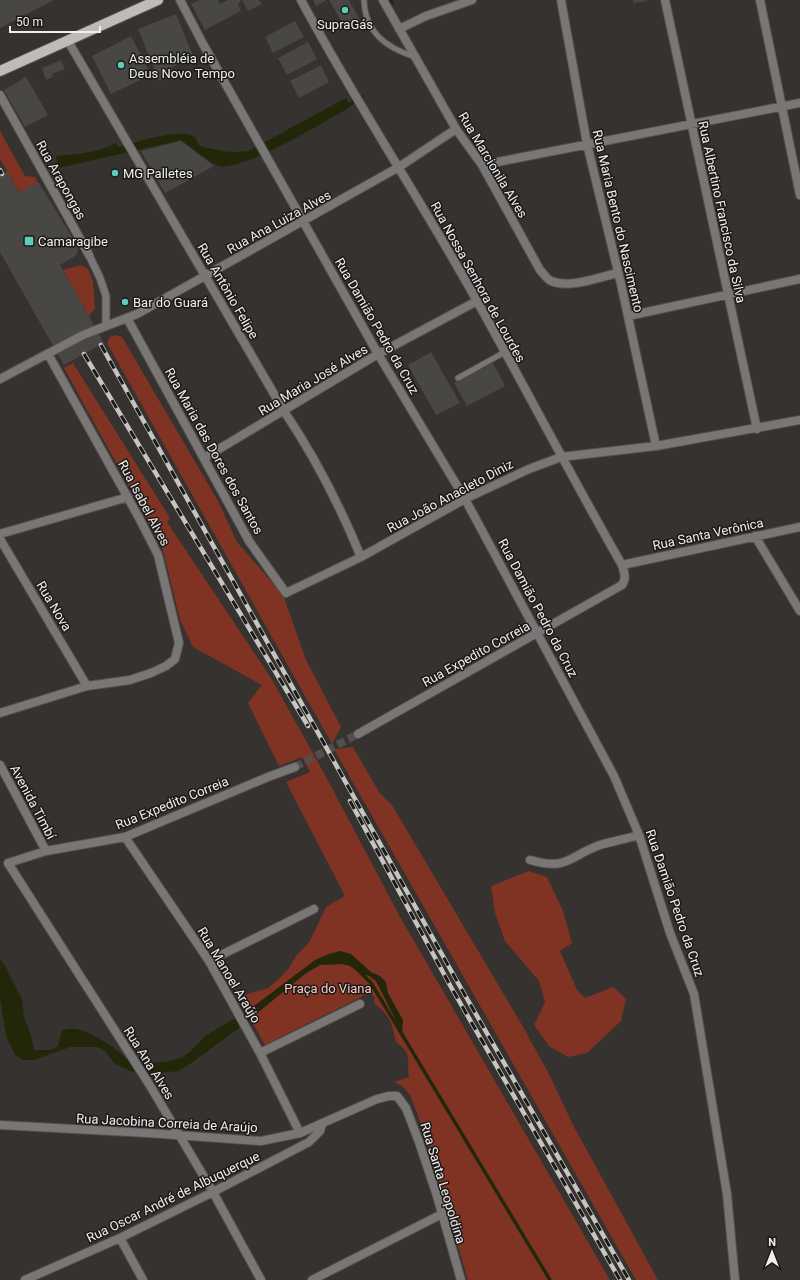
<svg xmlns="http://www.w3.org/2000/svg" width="800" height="1280" viewBox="0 0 800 1280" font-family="Roboto,sans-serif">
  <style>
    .green { fill: #813323 }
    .water { fill: #232709 }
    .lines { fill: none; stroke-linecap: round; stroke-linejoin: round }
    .stream { stroke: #232709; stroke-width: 3.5 }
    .building { fill: #494743 }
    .minor-tunnel { stroke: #514e4b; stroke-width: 8; stroke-dasharray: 8 4; stroke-linecap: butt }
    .service-casing { stroke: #53504d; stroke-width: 7 }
    .pedestrian-casing { stroke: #53504d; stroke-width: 9 }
    .minor-casing { stroke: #53504d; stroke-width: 10 }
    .tertiary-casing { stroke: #53504d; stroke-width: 10 }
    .primary-casing { stroke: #53504d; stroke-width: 12 }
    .service { stroke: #797776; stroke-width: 5 }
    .pedestrian { stroke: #797776; stroke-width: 7 }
    .minor { stroke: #797776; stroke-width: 8 }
    .tertiary { stroke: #797776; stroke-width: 8 }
    .primary { stroke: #bfbbb8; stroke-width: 10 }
    .rail-casing { stroke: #c7c5c2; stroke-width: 4.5 }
    .rail { stroke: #1c1a19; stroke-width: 3; stroke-dasharray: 9; stroke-linecap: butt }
    .poi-dot { fill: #5eceb8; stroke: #1c1a19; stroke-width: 1.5 }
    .labels { text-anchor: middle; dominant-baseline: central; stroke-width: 3; stroke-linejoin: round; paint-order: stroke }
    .poi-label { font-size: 13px; fill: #f0eeec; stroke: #1c1a19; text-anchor: start }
    .street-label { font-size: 13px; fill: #f0eeec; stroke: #1c1a19 }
    .park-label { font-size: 13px; fill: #fac8bc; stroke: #1c1a19 }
  </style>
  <rect width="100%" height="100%" fill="#35322f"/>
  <path class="green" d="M0,131L25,176L35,177L39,184L20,193L0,159Z
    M81,265L88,269L93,282L95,308L89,316L63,270Z
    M115,335L122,337L218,501L237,542L283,595L306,660L341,727L332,744L107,343L110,337Z
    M73,363L170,518L167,522L271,678L324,773L399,915L610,1280H468L425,1134L410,1095L402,1086L394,1082L409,1077C406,1059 414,1056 396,1042C391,1020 391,1018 374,1003L375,997L369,993L265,1045L238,997L268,988L278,980L289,968L296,956L310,941L326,907L345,896L286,782L310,772L302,757L279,766L248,703L262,685L193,647L180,620L162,546L64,368Z
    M353,747L379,792L392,805L522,1025L549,1074L573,1125L658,1280H636L334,749Z
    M529,871L547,877L563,911L572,943L560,951L577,990L585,998L613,987L626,999L621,1021L587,1053L568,1057L549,1046L534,1025L545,1002L539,981L505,941L495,913L491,886Z"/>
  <path class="water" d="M346,98L350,107C328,120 242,172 219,166C212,164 189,146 181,140L59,168L56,156C77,154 97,153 116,143L118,147C137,142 176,129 194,136L200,146C216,150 231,154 248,151Z
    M340,951L351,954L371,972L380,976L386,982L388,993L403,1020L402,1033L376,981L369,976L359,973L350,966L342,964L320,965L305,974L238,1029L187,1066L178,1071L149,1074L130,1071L115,1064L106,1052L98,1047H70L34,1060H23L15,1055L6,1036L0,997V959L5,966L22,999L24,1017L31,1035L34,1050H50L58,1046L62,1031C80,1020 120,1050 132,1064L166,1062L181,1058L190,1052L205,1036L246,1012L315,960L329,954Z"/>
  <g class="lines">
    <path class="stream" d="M391,0L392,4
      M347,106L362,97
      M359,971L371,983L550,1280"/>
  </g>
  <path class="building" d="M0,0H54L0,28Z
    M199,0H218L220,4L228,0H240L241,2L238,4L241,11L205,30L191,4Z
    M242,0H259L262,4L248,11Z
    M313,0H327L316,6Z
    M329,0H349L360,20L345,28Z
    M633,0H646L647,1L633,3Z
    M176,14L194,58L171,67L174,74L159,81L138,29Z
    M295,21L304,37L273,53L265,37Z
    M131,36L151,75L111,94L92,56Z
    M308,42L317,59L287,75L278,58Z
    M61,60L65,69L52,74L53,77L46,80L42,68Z
    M321,65L329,82L299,98L290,81Z
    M26,77L48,115L25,127L4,90Z
    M181,141L214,166L165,193L141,151Z
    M7,171L19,192L36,183H39L78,247L77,253L74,257L60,265L104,343L64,365L0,252V175Z
    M431,352L460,403L436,415L408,365Z
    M493,363L505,386L467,406L454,383Z"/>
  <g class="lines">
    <path class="minor-tunnel" d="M295,767L358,734"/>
    <defs>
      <path id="service" d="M364,0C365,33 387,48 415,57
        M458,378L505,352"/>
      <path id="pedestrian" d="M89,255L100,278L106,296V325"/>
      <path id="minor" d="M180,0L203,44L378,354L465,499L614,776L639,835L670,933L694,994L727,1194L735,1280
        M301,0C356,103 421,200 477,301C526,389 572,478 622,565C624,572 627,578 622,585L358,734
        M383,0L456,129L482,165L540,270C543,273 547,279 551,281C571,289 598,277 618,273
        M561,0L587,144L621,284L656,446
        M665,0L757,429
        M760,0L800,195
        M399,29L426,16L472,0
        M68,41L284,411C315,457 340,506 361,557
        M0,95L89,255
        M482,165L800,103
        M628,316L800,279
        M127,318L249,541L286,593L361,557L465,499L529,469L561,457L656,446L800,420
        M0,379L83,335L137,314L399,167L456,129
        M204,458L378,354L477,301
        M0,534L128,497
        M755,536L800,611
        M0,539L87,686
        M622,565L800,527
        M0,713L87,686L130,680L151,673L166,666L175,659L179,643L158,555L138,516L48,354
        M0,765L46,851
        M125,837L209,961L260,1053L300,1133
        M530,860C568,871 569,856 600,845C613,841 626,839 639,835
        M209,961L314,909
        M260,1053L360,1004
        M120,1238L143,1280
        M25,1280L120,1238L213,1192L309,1142L320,1131L322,1124
        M261,1280L213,1192L149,1084L8,863L46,851L125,837L268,777L295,767
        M312,1280L442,1214"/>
      <path id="tertiary" d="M0,1125L148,1133L261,1141L300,1133L377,1099L389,1096H397L406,1108L419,1142L437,1196L461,1280"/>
      <path id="primary" d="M0,71L158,0"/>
    </defs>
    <use href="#service" class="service-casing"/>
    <use href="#pedestrian" class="pedestrian-casing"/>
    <use href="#minor" class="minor-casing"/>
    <use href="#tertiary" class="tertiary-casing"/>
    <use href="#primary" class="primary-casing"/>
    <use href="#service" class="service"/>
    <use href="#pedestrian" class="pedestrian"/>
    <use href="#minor" class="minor"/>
    <use href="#tertiary" class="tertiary"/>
    <use href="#primary" class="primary"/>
    <defs>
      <path id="rail" d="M0,170L2,174
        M101,345L458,983L629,1280
        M84,354L308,726
        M350,801L451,987L620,1280"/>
    </defs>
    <use href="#rail" class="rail-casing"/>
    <use href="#rail" class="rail"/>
  </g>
  <g class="poi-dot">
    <circle cx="345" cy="10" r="4"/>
    <circle cx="121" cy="65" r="4"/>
    <circle cx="115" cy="173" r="4"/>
    <rect x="24" y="236" width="10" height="10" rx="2"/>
    <circle cx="125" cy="302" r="4"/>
  </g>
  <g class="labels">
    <g class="poi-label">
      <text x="345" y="24" text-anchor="middle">SupraGás</text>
      <text x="129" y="58">Assembléia de<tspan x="129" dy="15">Deus Novo Tempo</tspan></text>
      <text x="123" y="173">MG Palletes</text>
      <text x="38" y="241">Camaragibe</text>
      <text x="133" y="302">Bar do Guará</text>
    </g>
    <g class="street-label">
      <text transform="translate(493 165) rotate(59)">Rua Marcionila Alves</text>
      <text transform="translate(61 180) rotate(61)">Rua Arapongas</text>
      <text transform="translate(722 212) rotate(78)">Rua Albertino Francisco da Silva</text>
      <text transform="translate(618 221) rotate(77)">Rua Maria Bento do Nascimento</text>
      <text transform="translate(279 222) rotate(-29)">Rua Ana Luiza Alves</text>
      <text transform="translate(478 282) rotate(61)">Rua Nossa Senhora de Lourdes</text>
      <text transform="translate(228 291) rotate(60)">Rua Antônio Felipe</text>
      <text transform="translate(377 326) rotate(60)">Rua Damião Pedro da Cruz</text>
      <text transform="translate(313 380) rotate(-31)">Rua Maria José Alves</text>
      <text transform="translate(214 451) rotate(61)">Rua Maria das Dores dos Santos</text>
      <text transform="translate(450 496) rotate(-28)">Rua João Anacleto Diniz</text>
      <text transform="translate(144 503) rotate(62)">Rua Isabel Alves</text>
      <text transform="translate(708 534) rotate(-12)">Rua Santa Verônica</text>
      <text transform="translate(54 606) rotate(59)">Rua Nova</text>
      <text transform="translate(538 608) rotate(62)">Rua Damião Pedro da Cruz</text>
      <text transform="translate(476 654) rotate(-29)">Rua Expedito Correia</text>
      <text transform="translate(33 802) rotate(62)">Avenida Timbí</text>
      <text transform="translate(172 803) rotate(-22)">Rua Expedito Correia</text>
      <text transform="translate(675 903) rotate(71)">Rua Damião Pedro da Cruz</text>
      <text transform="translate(229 975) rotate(59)">Rua Manoel Araújo</text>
      <text transform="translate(149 1063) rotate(58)">Rua Ana Alves</text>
      <text transform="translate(167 1123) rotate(3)">Rua Jacobina Correia de Araújo</text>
      <text transform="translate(443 1183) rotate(73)">Rua Santa Leopoldina</text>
      <text transform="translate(173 1197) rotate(-26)">Rua Oscar André de Albuquerque</text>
    </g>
    <g class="park-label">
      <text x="328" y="988">Praça do Viana</text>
    </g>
  </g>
  <g transform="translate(772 1252)" stroke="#1c1a19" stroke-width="3" paint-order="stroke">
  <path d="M0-3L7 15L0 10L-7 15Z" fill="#f0eeec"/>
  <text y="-6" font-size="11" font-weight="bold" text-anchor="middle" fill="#f0eeec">N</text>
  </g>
  <path d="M10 26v6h90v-6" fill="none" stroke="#f0eeec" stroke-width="2"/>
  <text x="16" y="26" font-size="12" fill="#f0eeec" stroke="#1c1a19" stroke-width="3" paint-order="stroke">50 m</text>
</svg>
